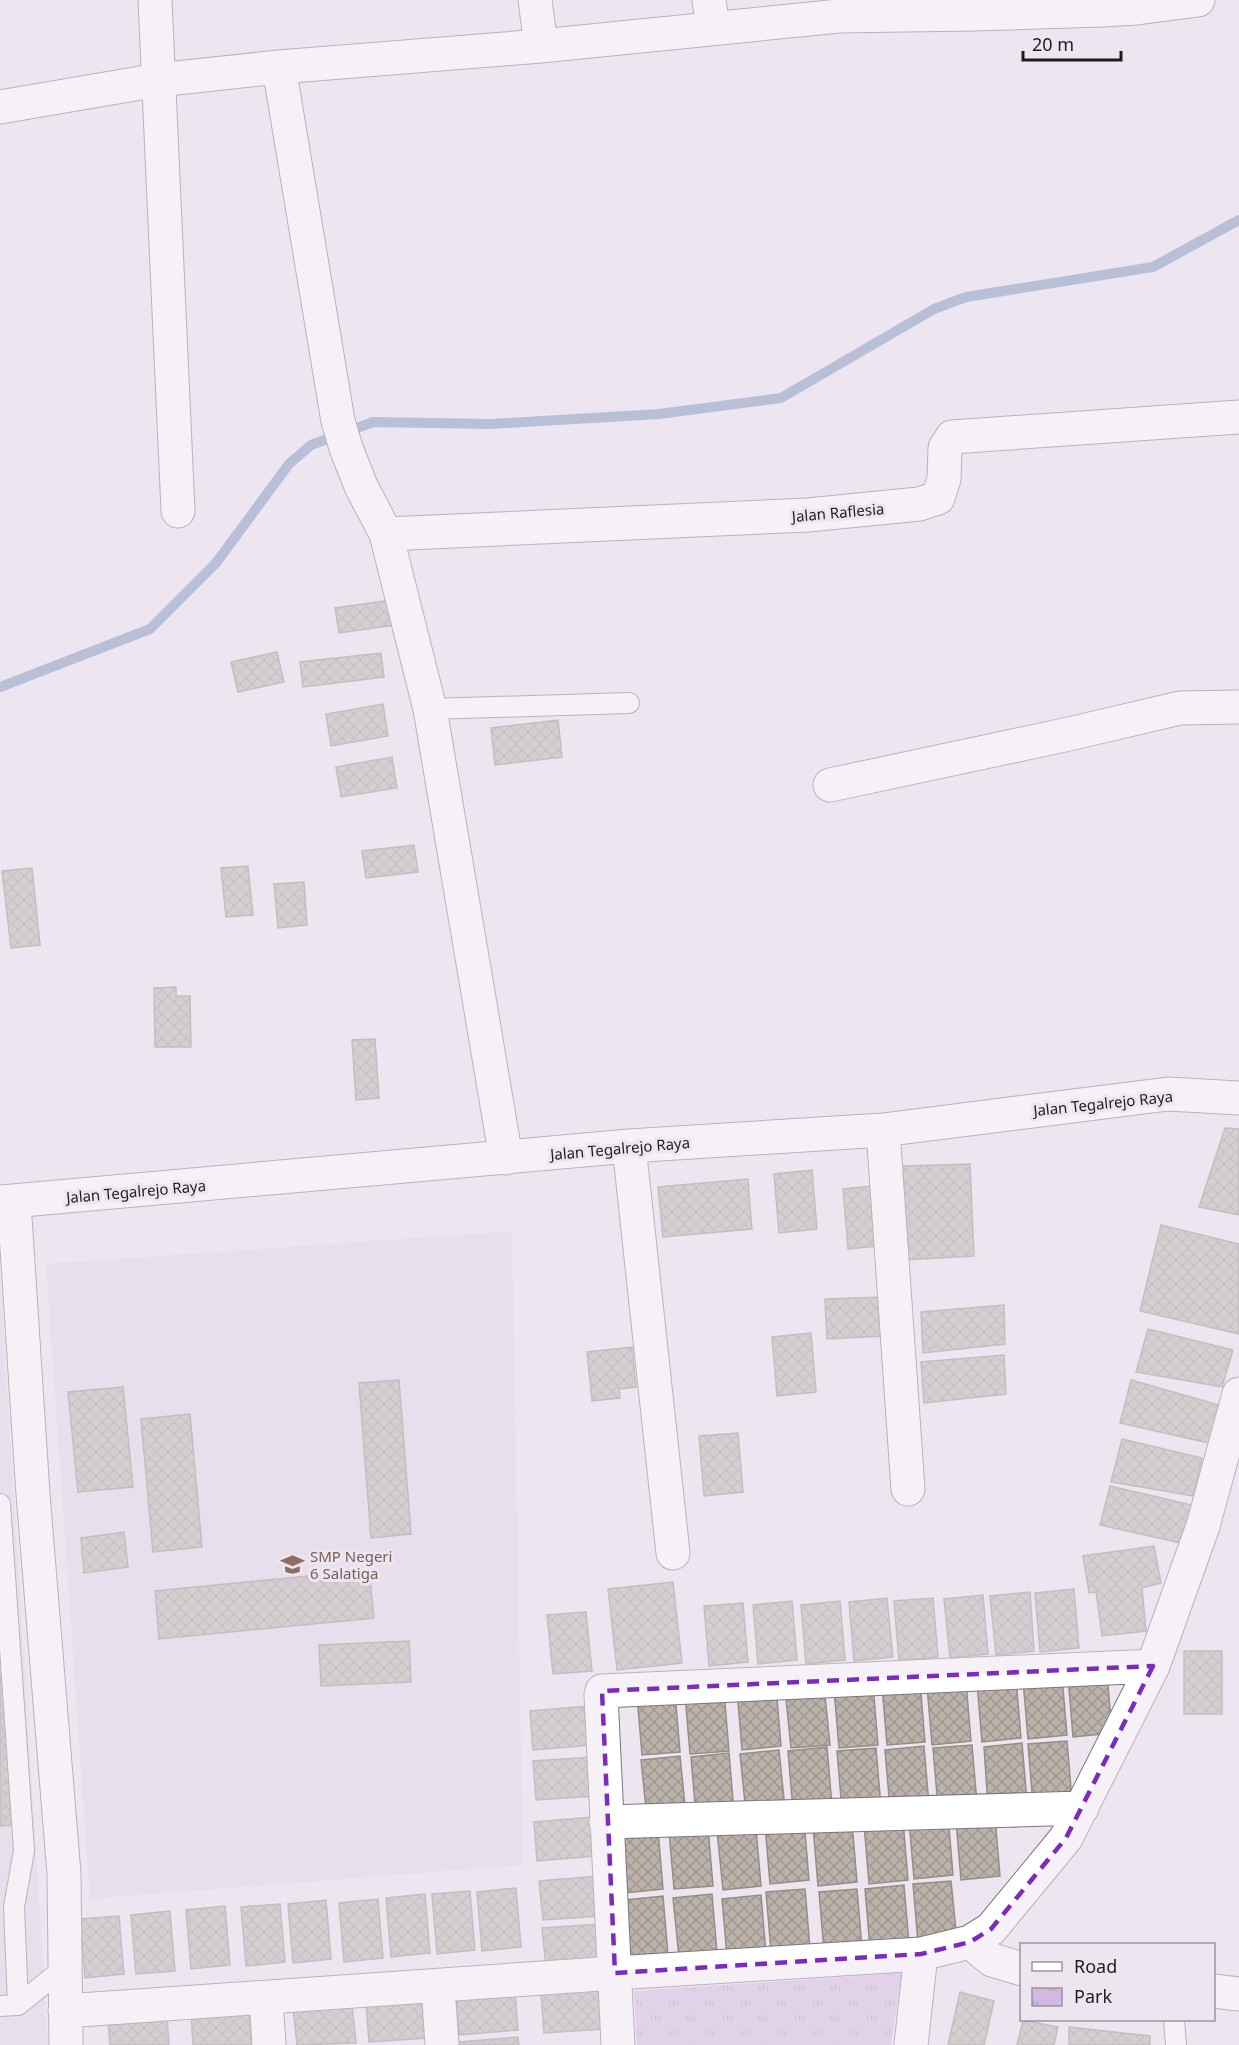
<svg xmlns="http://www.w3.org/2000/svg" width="1239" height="2045" viewBox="0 0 1239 2045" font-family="'Noto Sans',sans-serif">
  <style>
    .built { fill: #e2d7e8 }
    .park { fill: url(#park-tufts) }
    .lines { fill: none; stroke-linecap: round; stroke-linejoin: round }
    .stream { stroke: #7c91bb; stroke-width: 10 }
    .building { fill: url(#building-cross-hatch); stroke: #958e85; stroke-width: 1.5 }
    .lane-casing { stroke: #7c757f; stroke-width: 22 }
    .street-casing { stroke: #7c757f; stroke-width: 35 }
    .lane { stroke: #fff; stroke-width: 20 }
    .street { stroke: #fff; stroke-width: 33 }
    .marked { fill: none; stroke: #7b2cbf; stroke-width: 4.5; stroke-dasharray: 12 8; stroke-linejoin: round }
    .labels { text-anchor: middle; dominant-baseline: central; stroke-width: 6; stroke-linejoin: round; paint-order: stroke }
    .street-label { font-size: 15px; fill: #1f1c20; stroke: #ede6f1 }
    .education-label { font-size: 15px; fill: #785e54; stroke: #ede6f1; text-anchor: start }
  </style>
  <defs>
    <pattern id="park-tufts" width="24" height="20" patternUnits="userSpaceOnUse" patternTransform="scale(1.5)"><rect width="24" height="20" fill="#d3b9e0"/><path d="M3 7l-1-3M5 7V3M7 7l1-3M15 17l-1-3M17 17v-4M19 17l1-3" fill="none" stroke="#b59ec0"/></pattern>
    <pattern id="building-cross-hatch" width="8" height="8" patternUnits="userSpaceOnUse" patternTransform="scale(1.5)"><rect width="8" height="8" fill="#bbb3aa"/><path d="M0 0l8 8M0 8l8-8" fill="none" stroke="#a09992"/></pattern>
  </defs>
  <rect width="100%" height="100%" fill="#ede6f1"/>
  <path class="built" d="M512,1231L523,1865L90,1899L46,1264Z
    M0,1277L48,2045H0Z"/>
  <path class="park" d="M902,1973L891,2045H637L634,1991Z"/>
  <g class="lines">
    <path class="stream" d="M0,687L150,629L216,563L289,464L311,445L373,422L490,424L659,414L781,398L934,309L966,297L1153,267L1239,220"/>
  </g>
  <path class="building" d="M391,600L395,625L339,633L335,608Z
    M277,652L284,682L238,692L231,662Z
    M381,653L384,677L303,687L300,662Z
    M383,704L388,736L331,746L326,714Z
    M558,720L562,757L495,765L491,728Z
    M392,757L397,788L341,797L336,767Z
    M414,845L418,872L366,878L362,851Z
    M248,866L253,915L226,917L221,868Z
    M32,868L40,945L11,948L2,871Z
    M304,882L307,925L278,928L274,884Z
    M176,987V996H190L191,1047H155L154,988Z
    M375,1039L379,1098L356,1100L352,1040Z
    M1225,1128L1239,1129V1215L1199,1207Z
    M970,1164L974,1256L904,1260L900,1166Z
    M812,1170L817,1229L779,1233L774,1174Z
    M748,1179L752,1229L663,1237L658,1187Z
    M882,1185L887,1245L848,1249L843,1189Z
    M1161,1225L1239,1244V1334L1140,1311Z
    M884,1297L886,1336L827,1339L825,1299Z
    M1004,1305L1005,1344L923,1353L921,1312Z
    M1148,1329L1233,1350L1222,1387L1136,1372Z
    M811,1333L816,1392L777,1396L772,1337Z
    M632,1347L636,1387L619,1389L620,1398L592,1401L587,1352Z
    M1004,1355L1006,1394L924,1403L921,1362Z
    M399,1380L411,1534L371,1538L359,1383Z
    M1131,1380L1219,1405L1209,1443L1120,1423Z
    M123,1387L133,1487L78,1492L68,1392Z
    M190,1414L202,1547L153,1552L141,1419Z
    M738,1433L743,1492L704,1496L699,1436Z
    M1122,1439L1202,1458L1193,1496L1111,1482Z
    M1110,1486L1192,1505L1181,1543L1100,1525Z
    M124,1532L128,1567L84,1573L81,1538Z
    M1154,1546L1161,1583L1142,1588L1146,1631L1102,1636L1096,1592L1089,1593L1083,1556Z
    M369,1570L374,1618L159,1639L155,1591Z
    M673,1582L682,1663L617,1670L608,1589Z
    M1074,1589L1079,1648L1040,1652L1035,1593Z
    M1030,1592L1034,1651L996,1655L990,1596Z
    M983,1595L988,1654L950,1658L944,1599Z
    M887,1598L893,1657L854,1661L849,1602Z
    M933,1598L938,1657L899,1661L894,1601Z
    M792,1601L797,1660L758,1664L753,1605Z
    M840,1601L845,1660L806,1664L801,1605Z
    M743,1603L748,1662L709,1666L704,1606Z
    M586,1612L592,1671L553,1674L547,1615Z
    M409,1641L411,1682L321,1686L319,1645Z
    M1184,1651H1222V1714H1184Z
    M9,1673L18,1825L0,1826V1674Z
    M1107,1674L1112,1733L1073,1737L1068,1677Z
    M1062,1677L1067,1735L1028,1739L1023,1680Z
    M1016,1679L1021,1738L982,1742L977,1683Z
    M920,1682L925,1742L887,1745L882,1686Z
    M966,1682L971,1741L932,1745L927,1686Z
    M873,1685L878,1745L839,1748L834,1689Z
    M824,1686L830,1745L791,1748L785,1689Z
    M776,1687L781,1746L742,1750L737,1691Z
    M724,1692L729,1751L690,1754L685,1695Z
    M675,1693L680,1752L642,1755L637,1696Z
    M589,1706L592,1745L533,1750L530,1711Z
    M1067,1741L1072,1800L1033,1804L1028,1744Z
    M1022,1743L1027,1802L988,1806L984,1747Z
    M972,1745L977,1803L938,1807L933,1748Z
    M924,1746L929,1805L890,1809L885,1750Z
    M827,1747L832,1806L793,1810L788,1751Z
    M876,1748L881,1807L842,1810L837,1751Z
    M779,1750L785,1809L746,1813L740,1754Z
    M729,1753L734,1812L696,1816L691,1757Z
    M680,1756L686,1815L647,1818L641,1760Z
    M592,1757L595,1796L536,1800L533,1761Z
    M948,1816L953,1875L914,1879L909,1820Z
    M593,1817L596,1856L537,1861L534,1822Z
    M995,1817L1000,1876L961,1880L956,1821Z
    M804,1821L809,1880L770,1884L765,1825Z
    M903,1821L908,1880L869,1884L864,1824Z
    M852,1823L857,1882L818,1886L813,1827Z
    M708,1827L713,1886L674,1889L669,1831Z
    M756,1828L761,1886L723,1890L717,1831Z
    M658,1830L663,1889L624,1893L619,1834Z
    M598,1876L601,1916L543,1920L539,1881Z
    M951,1881L957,1940L918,1943L913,1884Z
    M904,1885L909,1944L870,1948L865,1889Z
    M516,1888L521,1947L482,1951L477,1892Z
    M805,1889L810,1948L771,1951L766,1892Z
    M857,1889L862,1948L824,1951L819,1892Z
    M470,1891L475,1950L437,1954L432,1894Z
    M425,1894L430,1953L391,1957L386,1898Z
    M712,1894L717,1953L679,1957L673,1898Z
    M761,1895L766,1954L727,1957L722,1899Z
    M663,1896L668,1955L630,1959L625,1900Z
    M378,1899L383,1958L344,1962L339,1903Z
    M326,1900L331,1959L293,1963L288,1904Z
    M280,1904L285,1962L246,1966L241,1907Z
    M225,1906L230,1965L191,1969L186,1910Z
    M170,1911L175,1971L136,1974L131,1915Z
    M119,1916L124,1974L85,1978L80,1919Z
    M601,1924L604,1963L546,1967L542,1928Z
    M600,1989L603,2029L544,2033L541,1994Z
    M515,1991L518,2030L459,2035L456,1996Z
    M960,1992L994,2001L984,2045H948Z
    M425,1999L428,2038L369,2042L366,2004Z
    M352,2004L356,2043L297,2045L293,2008Z
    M249,2008L252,2045H193L191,2013Z
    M167,2016L169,2045H110L108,2020Z
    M1023,2020L1058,2027L1054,2045H1017Z
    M1069,2027L1150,2036V2045H1069Z
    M518,2037L519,2045H460V2042Z"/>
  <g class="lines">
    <defs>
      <path id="lane" d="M430,709L629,703
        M0,1504L24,1851L14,1907L18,2005L0,2006
        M18,2005L64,1968
        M1174,2020L1176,2045"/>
      <path id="street" d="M155,0L178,511
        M535,0L541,46
        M709,0L713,27
        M279,67L338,421L346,448L361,486L386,534L430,709L506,1158
        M0,107L158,80L279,67L541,46L839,16L975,14L1101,10L1137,8L1198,0
        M386,534L808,515L919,504L938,498L944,479L945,448L952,437L1239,417
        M830,785L1069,734L1180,708L1239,707
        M883,1130L908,1489
        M629,1146L673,1553
        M0,1202L629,1146L883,1130L1168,1094L1239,1098
        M14,1202L33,1494L64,1874L66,2045
        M606,1822L1082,1808
        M970,1942L992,1960L1022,1969
        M438,1986L442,2045
        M1214,1991L1239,1994
        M266,1999L269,2045
        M65,2011L615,1973L921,1954
        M618,2045L601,1695L602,1691L1153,1666
        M911,2045L921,1954L970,1942L991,1929L1066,1838L1153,1666L1203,1526L1239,1394"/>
    </defs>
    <use href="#lane" class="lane-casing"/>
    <use href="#street" class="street-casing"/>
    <use href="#lane" class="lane"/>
    <use href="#street" class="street"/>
  </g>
  <path d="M0 0H1239V2045H0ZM1153,1666L1066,1838L991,1929L970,1942L921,1954L615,1973L602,1691Z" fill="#ede6f1" fill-opacity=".55" fill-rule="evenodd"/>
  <path class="marked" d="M1153,1666L1066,1838L991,1929L970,1942L921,1954L615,1973L602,1691Z"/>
  <defs>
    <symbol id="school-bare" viewBox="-9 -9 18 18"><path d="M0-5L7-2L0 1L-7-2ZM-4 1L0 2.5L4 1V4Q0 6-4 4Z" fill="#8d6e63" stroke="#ede6f1" stroke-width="2.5" paint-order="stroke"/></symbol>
  </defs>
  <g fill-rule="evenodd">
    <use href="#school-bare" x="276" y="1548" width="33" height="33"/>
  </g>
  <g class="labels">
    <g class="street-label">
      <text transform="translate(838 512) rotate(-5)">Jalan Raflesia</text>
      <text transform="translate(1103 1103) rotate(-6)">Jalan Tegalrejo Raya</text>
      <text transform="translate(620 1148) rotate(-5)">Jalan Tegalrejo Raya</text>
      <text transform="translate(136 1191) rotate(-5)">Jalan Tegalrejo Raya</text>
    </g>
    <g class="education-label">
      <text x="310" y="1556">SMP Negeri<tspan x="310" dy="17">6 Salatiga</tspan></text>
    </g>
  </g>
  <rect x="1020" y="1943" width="195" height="78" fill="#ede6f1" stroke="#9b959d" stroke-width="1.5"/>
  <rect x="1032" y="1962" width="30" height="9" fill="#ffffff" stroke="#9b959d" stroke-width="1.5"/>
  <text x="1074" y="1973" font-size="18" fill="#1f1c20">Road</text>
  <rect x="1032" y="1988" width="30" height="18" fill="url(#park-tufts)" stroke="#9b959d" stroke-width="1.5"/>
  <text x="1074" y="2003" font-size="18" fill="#1f1c20">Park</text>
  <path d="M1023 51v9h98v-9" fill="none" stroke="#1f1c20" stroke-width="3"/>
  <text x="1032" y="51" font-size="18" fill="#1f1c20" stroke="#ede6f1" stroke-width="4.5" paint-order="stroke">20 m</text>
</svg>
